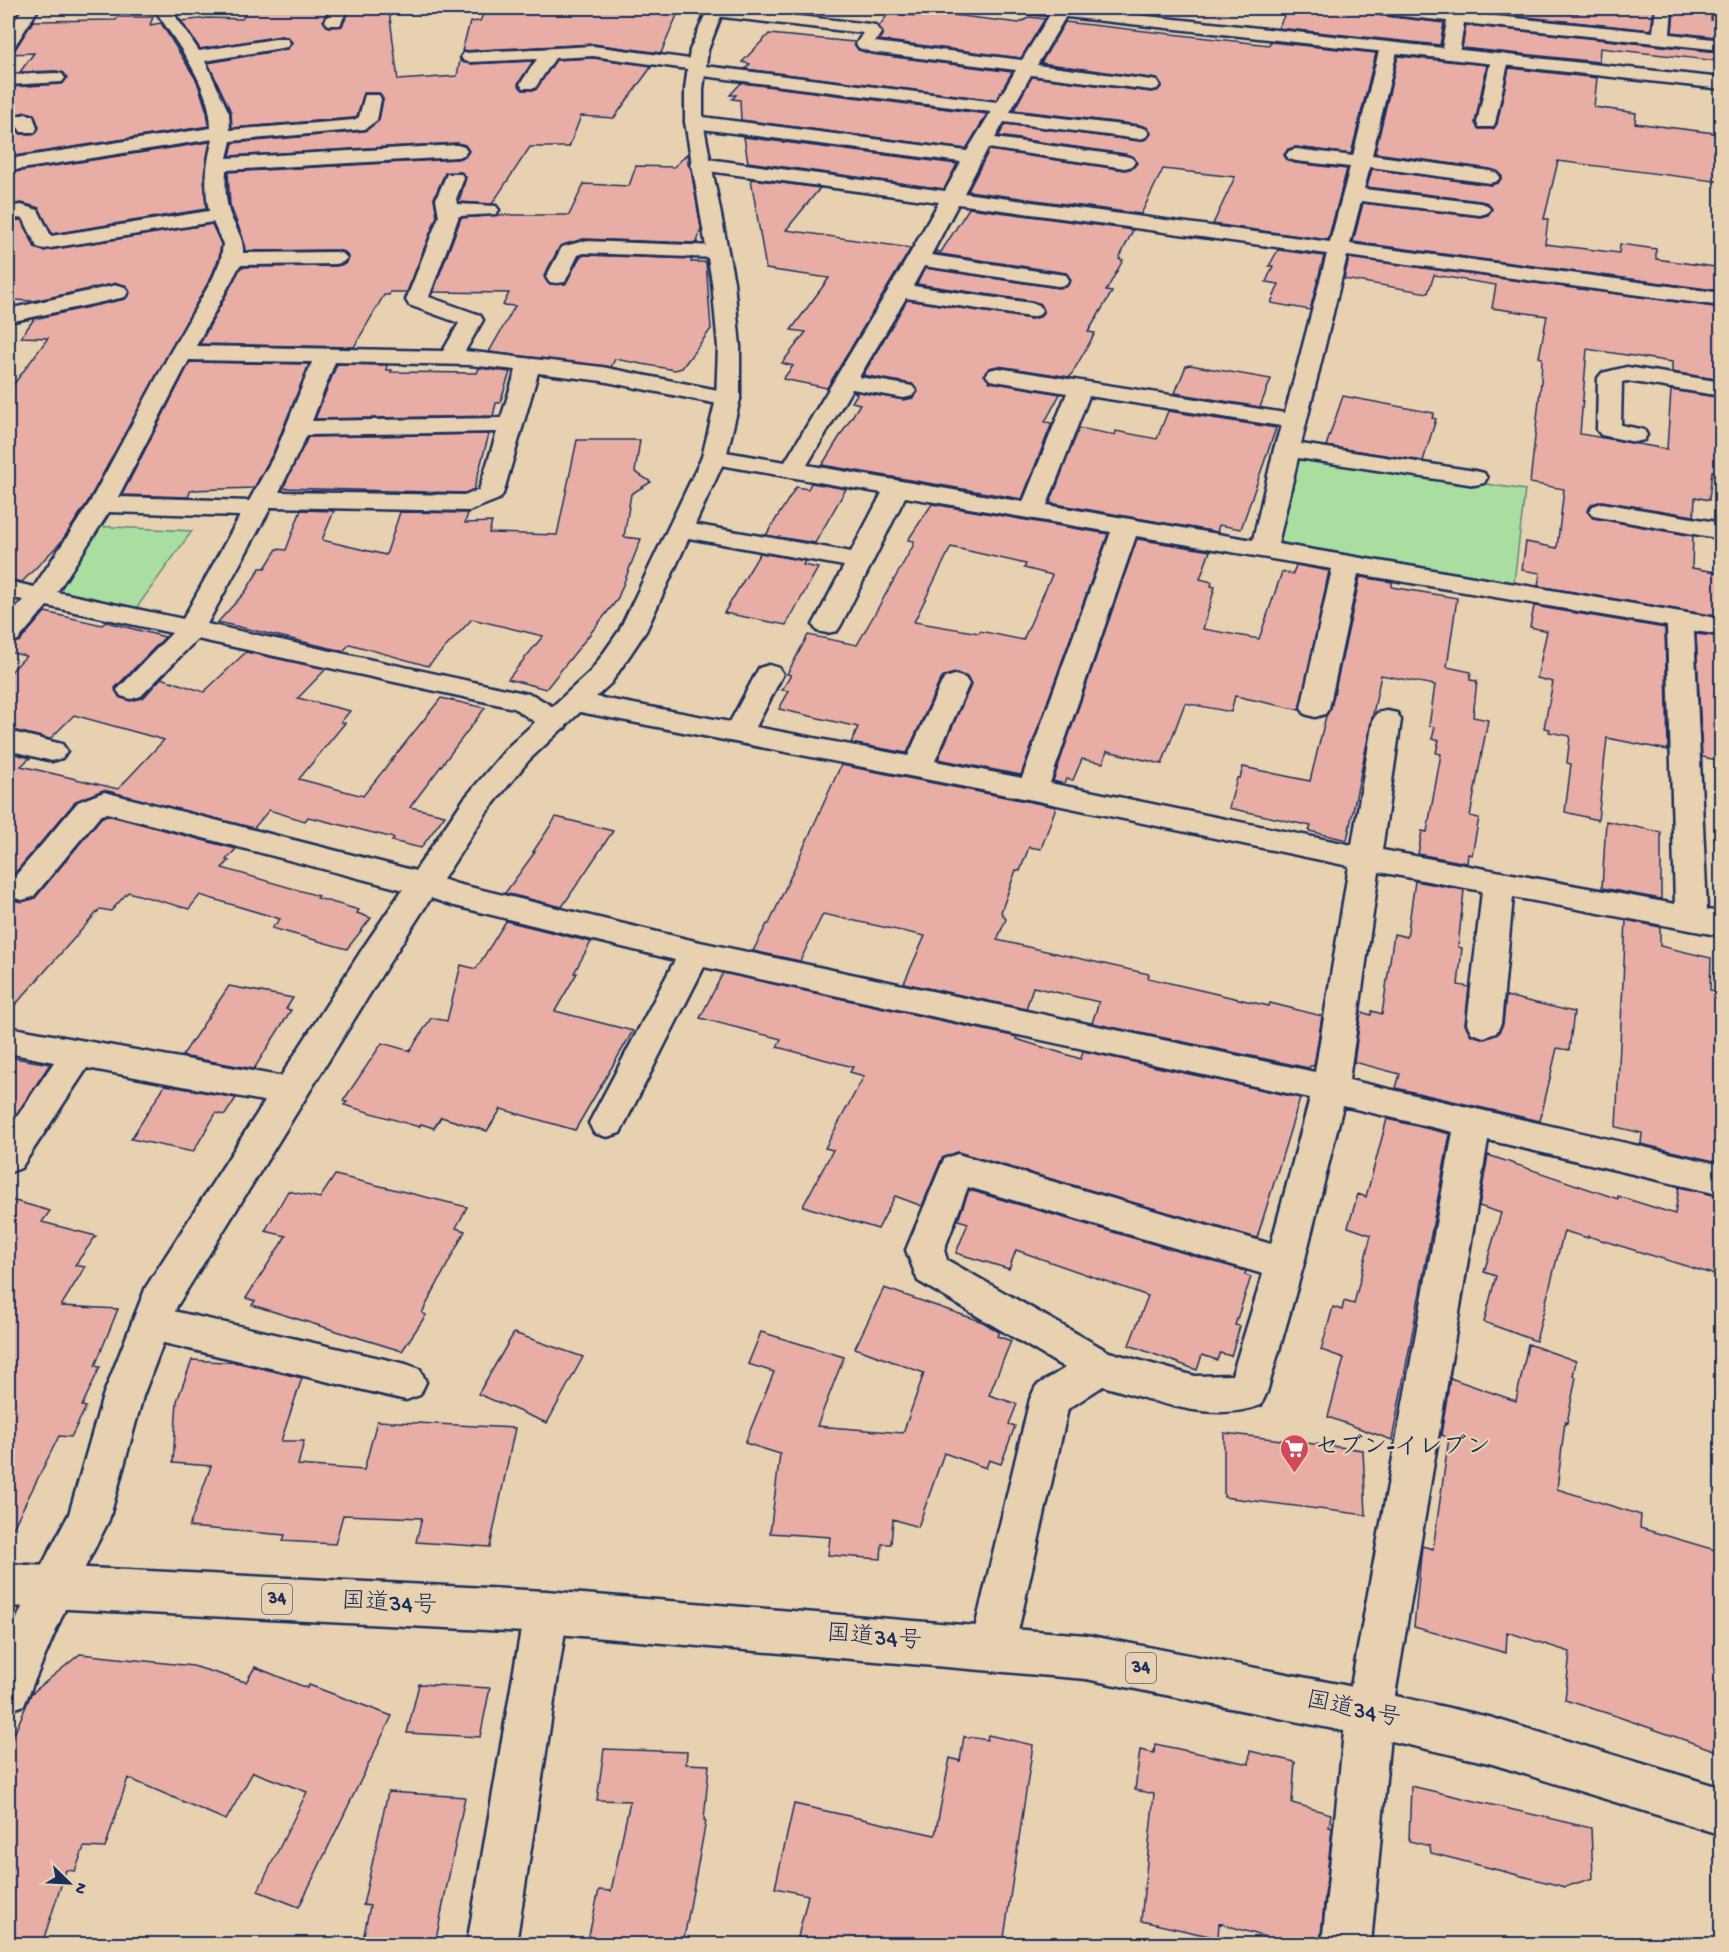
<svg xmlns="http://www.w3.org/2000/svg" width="1729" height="1952" viewBox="0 0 1729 1952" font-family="'Gochi Hand','Klee One',sans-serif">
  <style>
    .built { fill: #e7c6ad }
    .green { fill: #aadea0; stroke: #62867f; stroke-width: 1.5 }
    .building { fill: #e8aea6; stroke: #1b2f5e; stroke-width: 1.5; fill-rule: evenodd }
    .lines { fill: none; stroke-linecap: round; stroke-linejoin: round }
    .street-casing { stroke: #1b2f5e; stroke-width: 5 }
    .secondary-casing { stroke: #1b2f5e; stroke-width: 5 }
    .highway-casing { stroke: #1b2f5e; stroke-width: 5 }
    .street { fill: #e7d1b0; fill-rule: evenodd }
    .secondary { fill: #e7d1b0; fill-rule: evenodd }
    .highway { fill: #e7d1b0; fill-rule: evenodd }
    .labels { text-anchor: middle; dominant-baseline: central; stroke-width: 4.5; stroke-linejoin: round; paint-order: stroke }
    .shield { fill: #e7d1b0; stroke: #586077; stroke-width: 1.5 }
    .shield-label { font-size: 18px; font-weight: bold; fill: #1b2f5e }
    .near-poi-label { font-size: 24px; font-weight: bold; fill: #1b2f5e; stroke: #e7d1b0; text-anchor: start }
    .near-street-label { font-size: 24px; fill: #1b2f5e; stroke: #e7d1b0 }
  </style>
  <rect width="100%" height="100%" fill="#e7d1b0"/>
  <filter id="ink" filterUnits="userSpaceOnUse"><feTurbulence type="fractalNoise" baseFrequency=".0167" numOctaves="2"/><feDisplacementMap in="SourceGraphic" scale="12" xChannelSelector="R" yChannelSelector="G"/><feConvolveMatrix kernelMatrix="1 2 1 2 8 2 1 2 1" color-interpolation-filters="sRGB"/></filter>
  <g filter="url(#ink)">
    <path class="built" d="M1121,8H1231L1226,19Z"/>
    <path class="green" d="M1295,454L1525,490L1514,582L1284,543L1275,539Z
      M93,526L192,531L135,610L51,589Z"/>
    <path class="building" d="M248,8L328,10L323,20L328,27L342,26L350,10H389L398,80L457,76L460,60L470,64L533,61L518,84L523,90H535L556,60L593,58L652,66L614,118L581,116L569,147H530L492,204L459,202L466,177L461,172L445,173L434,198L437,216L407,292H390L389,295H384L354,347L200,344L241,267L336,266L345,264L349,258L345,252L336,250L245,251L243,238L230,205L228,172L457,159L465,157L469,151L465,145L457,143L230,156L233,143L365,131L379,120L383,99L379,93H364L357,116L353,118L232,128L231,112L208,63L287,49L292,42L287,37L281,36L200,49L181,21L208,18L242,19Z
      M486,8H680L661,53L593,44L462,51L470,22L480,21Z
      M1288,8H1364L1368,14L1444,23L1440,45L1278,28Z
      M1468,8H1523L1578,14L1579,8H1654L1651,30L1468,11Z
      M1677,8H1712L1711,20H1717L1716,37L1672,32L1674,11H1677Z
      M920,11L1019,23L1030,17L1045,19L1021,58L879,40L883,33L879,26L889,13L917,16Z
      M117,17H153L150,25L161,23L197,81L207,112L209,126L8,157V132L17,130L21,134H35L39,127L34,114L26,112L8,116L9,87L62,84L67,78L64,73L56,71L20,72L34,53L8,54L16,48L33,21L116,20Z
      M1065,22L1269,45L1270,42L1376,53L1351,154L1296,147L1288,149L1284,155L1287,160L1295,163L1347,169L1328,240L1213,224L1235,177L1163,169L1141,214L968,191L989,150L1125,170L1133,168L1137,163L1134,157L1125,154L999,136L1005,124L1139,141L1147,139L1151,134L1148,128L1140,125L1014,110L1032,77L1151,92L1157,91L1162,86L1157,79L1041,63Z
      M1466,25L1717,52L1718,61L1600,48L1599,62L1462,48Z
      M769,34L854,42L858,50L871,54L1012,72L996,100L745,69L750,64L742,62Z
      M1398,56L1487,65L1475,123L1479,129H1493L1497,124L1509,68L1597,78L1594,107L1636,113L1635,123L1722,134V182L1558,161L1544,219H1548L1545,244L1619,253L1620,244L1656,249V259L1722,268V291L1353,242L1363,203L1480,217L1488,215L1492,209L1488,203L1480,201L1367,187L1372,169L1490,185L1498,183L1502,177L1499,172L1490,169L1375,153Z
      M741,83L987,114L966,149L741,120L740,100L732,99L736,95H730Z
      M744,137L957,164L944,189L748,162Z
      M210,142L204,174L206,209L52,234L39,208L22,203L8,205V173Z
      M688,153V164L691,169L701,228L697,243L583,239L560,246L544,276L549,284H565L580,257L584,255L692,259L691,262H706L711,329L682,368L675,370L615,359L611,367L489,352L515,306L503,305L509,293L433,292L461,218L498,215H569L584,184L629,186L636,166L674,167Z
      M751,179L820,188L786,230L911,248L827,388L783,379L793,366L782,363L806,332L791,330L829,278L766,269Z
      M969,208L1133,230L1119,259L1123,260L1106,291L1112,292L1088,332L1095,333L1070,377L998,366L989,368L984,374L990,382L1060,394L1045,422L1052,423L1022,499L822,465L860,404L852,402L857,394L853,391L904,400L913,398L918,392L912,384L863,375L907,300L1031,319L1040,317L1044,311L1041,304L1032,301L917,284L925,268L1058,288L1066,287L1071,281L1066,273L934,253L936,251L941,252Z
      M22,220L35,248L43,251L212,224L221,244L219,258L211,277L87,503L61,542L22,582L8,579V392L48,338L21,337L34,319L125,299L130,293L127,286L117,283L33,301L13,300L8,280V221Z
      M1278,250L1324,256L1310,310L1271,303L1279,284L1266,282L1273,266H1269Z
      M1349,258L1722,308V380L1672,372V362L1587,349L1580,434L1667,449L1671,390L1722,398V473L1712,471L1709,500L1695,497L1694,516L1602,501L1592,504L1587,511L1593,518L1693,536L1692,568L1722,573V617L1538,586L1540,573L1522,570L1526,542L1557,548L1564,489L1530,483L1541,382L1542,358L1539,357L1547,316L1492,308L1496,285L1434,275L1428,293L1344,279Z
      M190,362L309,364L273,453L254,488L191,490L188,497L122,495Z
      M337,364L387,365L386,370H392L391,372L477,373L479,368L510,372L500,403H496L493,416L315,419Z
      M1190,365L1271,379L1260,407L1175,393L1186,366Z
      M1343,396L1434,413L1432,418L1436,419L1423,461L1326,446Z
      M1168,411L1276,428L1241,529L1219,525L1217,532L1050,503L1079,428L1115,435L1116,431L1157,439Z
      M489,434L474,489L465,493L283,488L308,437Z
      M577,440H640L635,472L651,482L631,494L624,537L641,539L617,600L546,689L508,679L543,636L472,619L428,666L350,644L343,651L218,622L246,591L260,568H265L277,549L286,550L301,510L334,511L322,540L386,555L400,512L468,513L465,523L492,522L489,533L557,535Z
      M811,483L846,489L815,543L766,535L796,487L808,489Z
      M932,504L1108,534L1021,775L938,759L971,685L967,677L956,673L944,676L939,683L907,753L851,743L858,727L779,709L789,691L782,690L791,675L787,674L808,635L857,645L913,546L914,541L908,540ZM951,547L1026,564L1024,568L1052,575L1023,640L980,631L979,633L914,622Z
      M1137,539L1210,551L1200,579L1212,582L1211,586L1215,587L1203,629L1259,639L1282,572L1293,574L1296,565L1329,571L1300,710L1235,696L1231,712L1185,703L1162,764L1107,751L1103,763L1082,759L1073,780L1066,779L1064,784L1053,781Z
      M760,553L805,561L803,565L818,568L786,625L724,613Z
      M1360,577L1392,582V587L1457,598L1447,667L1471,672L1470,680L1477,681L1473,717L1488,720L1470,816L1479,818L1472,855L1468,854L1467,863L1418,854L1422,831L1427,832L1441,754L1436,753L1439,740L1432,739L1435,727L1429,726L1435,685L1381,675L1347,840L1309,831L1311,826L1229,808L1237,778H1240L1243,767L1310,781L1326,716L1331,708Z
      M1534,606L1665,628L1668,750L1607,738L1598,820L1565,812L1571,764L1567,763L1570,736L1549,732L1550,729L1544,728L1553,682L1537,678L1547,631L1530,627Z
      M45,612L102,625L106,622L165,637L115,688L119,697L130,701L143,698L161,678L204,692L246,652L326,669L298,698L350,711L341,722L345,723L299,779L363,796L441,698L485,708L410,807L445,815L421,848L392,841L394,838L321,820L308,817L305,821L269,810L254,828L103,790L76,801L9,880L8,885V752L30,758L21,766L118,789L164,740L74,715L50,739L8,729V675L26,656L8,652V644L20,641Z
      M1696,634L1722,637V761L1702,757Z
      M841,765L1056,807L1041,849L1029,847L1020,871L1016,870L1001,912L1006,919L997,940L1149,974L1148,978L1269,1006L1270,1003L1322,1016L1314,1066H1310L1309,1068L1092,1023L1099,1002L1033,987L1026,1009L904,983L925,936L823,914L800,961L753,951L767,924H769Z
      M107,815L236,849L226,860L229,861L222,868L319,896L317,898L359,910L357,913L371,918L347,949L272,928L280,919L200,895L189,909L128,892L111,911L100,909L8,1013V895L10,899L21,902L35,898L101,818Z
      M556,817L613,831L562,907L505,893L535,852H533Z
      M1606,821L1661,832V899L1602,888Z
      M1415,881L1464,890L1458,947L1462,948L1458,985L1469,987L1465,1024L1471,1035L1485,1039L1498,1034L1503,1024L1506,996L1574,1012L1569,1050L1557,1048L1540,1121L1396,1088L1400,1074L1354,1062L1361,1012L1371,1015L1372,1011L1382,1014L1394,934L1407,937Z
      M1626,920L1660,927V946L1711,958L1710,990L1718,992L1716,1024H1722V1163L1641,1144L1642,1133L1616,1127Z
      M506,921L591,942L574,973H577L555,1011L633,1031L575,1130L501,1109L487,1131L441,1117L434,1128L421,1124L419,1127L344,1105L347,1102L343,1101L382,1043L410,1051L431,1018L447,1021L461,965L476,969Z
      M723,973L1017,1037L1016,1039L1081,1059L1083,1051L1300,1098L1257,1238L958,1152L942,1158L922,1206L895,1196L878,1229L803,1206L833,1150L825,1148L864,1076L850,1072L853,1067L777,1047L781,1039L700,1018Z
      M229,986L293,998L286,1009L291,1010L254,1069L182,1056Z
      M8,1057L50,1064L8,1127Z
      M165,1085L236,1098L225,1115L216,1113L193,1152L131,1139Z
      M1387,1119L1450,1134L1392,1440L1328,1417L1344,1358L1321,1350L1333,1307L1342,1310L1344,1301L1354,1304L1371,1235L1348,1227L1358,1194L1366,1197Z
      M1488,1155L1618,1199V1196L1675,1214L1679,1187L1722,1197V1277L1588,1236V1238L1564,1231L1536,1341L1484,1322L1496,1276L1484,1272L1501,1213L1479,1206Z
      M335,1175L467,1207L456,1228L465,1231L422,1313L426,1315L402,1351L252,1305L255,1301L246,1298L286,1236L265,1231L288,1191L320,1198Z
      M969,1190L1246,1271L1245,1275L1251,1277L1235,1325L1240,1326L1231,1356L1220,1353L1217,1360L1202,1355L1197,1370L1129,1345L1148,1296L1016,1250L1009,1269L956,1253L968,1223L958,1220Z
      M8,1199L50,1211L42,1222L96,1236L75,1265L85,1267L61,1306L118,1309L95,1366L100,1367L82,1406L86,1407L71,1437L59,1436L8,1538Z
      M884,1288L983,1322L999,1332L997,1336L1011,1341L989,1395L1017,1404L1009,1424L1015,1426L1001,1464L989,1460L986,1468L944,1453L918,1527L893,1519L891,1544H882L881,1559L828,1555L830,1537L770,1533L780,1454L745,1443L774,1372L748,1364L761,1332L844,1357L817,1426L903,1433L924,1373L855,1348Z
      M514,1333L583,1357L547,1423L478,1394Z
      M1528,1344L1576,1361L1573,1376L1576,1377L1567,1423L1565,1422L1557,1489L1641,1515L1640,1528L1722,1552V1753L1613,1715L1565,1700L1570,1652L1507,1632L1506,1653L1414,1627L1422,1546L1433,1549L1449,1438L1441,1435L1450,1378L1516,1401Z
      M192,1360L239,1363L302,1378L281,1441H304L298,1465L364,1470L377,1421L515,1428L490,1547L416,1542L422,1518L343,1515L335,1544L283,1541L285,1535L189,1527L211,1466L173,1463L177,1401Z
      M1224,1433L1363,1450L1366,1515L1224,1497Z
      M80,1654L193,1666L246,1682L255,1667L307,1688L309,1685L392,1716L299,1907L258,1891L307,1792L253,1772L226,1820L128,1778L105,1848L84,1847L75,1871L66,1870L42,1944H8V1749L31,1694Z
      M419,1684L490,1688L480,1737L407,1733Z
      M988,1735L1033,1745L1003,1944H830L798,1937L808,1895L775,1888L794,1804L935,1835L950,1758L960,1761L964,1736L987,1740Z
      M1155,1744L1249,1764L1250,1751L1295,1762L1292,1803L1331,1814L1329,1827L1332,1828L1320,1944H1289L1219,1923L1218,1938L1141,1921L1154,1794L1135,1790L1140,1750L1154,1753Z
      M604,1749L687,1752L686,1764L709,1765L704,1820L706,1821L683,1944H587L599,1890L611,1891L630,1801L597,1800Z
      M1411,1786L1591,1828L1593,1878L1565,1887L1431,1853L1430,1846L1409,1841Z
      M388,1792L465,1797L435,1944H362L370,1906L363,1905Z"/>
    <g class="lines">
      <defs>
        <path id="street" d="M23,8H39L14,47L8,48V31Z
          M154,8H170L199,51L281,38L287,39L290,43L287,47L281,48L205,61L229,113L230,130L354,120L359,117L365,95H379L381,99L377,120L365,129L231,141L227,158L457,145L464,147L467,151L464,155L457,157L226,170C225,186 225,202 231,217C236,229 244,239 243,253L336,252L343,254L347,258L343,262L336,264L240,265L196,346L443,351L459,323L409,305L406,300L439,216L436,199L447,174H461L464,178L456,199L457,204L496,206L499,210L496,214L459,216L429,297L480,315L483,320L465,351L602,367L728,392L736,394L740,399L736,404L728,406L602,381L538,373L503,494L499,499L469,511L271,507L207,624L533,695L565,714L569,721L565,728C545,733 530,718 514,708L197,639L141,696L131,699L121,696L117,690L172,633L47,606L18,640L8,642V618L23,600L8,597V581L34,587L89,504L170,353L213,278L221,259L223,244L213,222L44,249L37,247L23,218L8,219V207L21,205L38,210L51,236L209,211C204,185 206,164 213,139L8,171V159L211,128C211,85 176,43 154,8ZM189,360L312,362L275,454L249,501L118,497ZM335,362L469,365L516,370L501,418L312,421ZM497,432L479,490L465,495L279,492L307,435ZM109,512L240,516L183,619L57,592Z
          M332,8H348L340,25H328L325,21Z
          M708,8H728L869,24L875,25L881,33L875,42L1022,60L1054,8H1066L1069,11L1037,65L1151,80L1157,81L1160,85L1157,89L1151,90L1031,75L1010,112L1139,127L1146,129L1149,133L1146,137L1139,139L1004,122L995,138L1125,156L1132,158L1135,162L1132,166L1125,168L988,148L964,193L1330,242L1350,167L1296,161L1289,159L1286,155L1289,151L1296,149L1353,156L1380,47L1383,43H1395L1398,47L1372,155L1490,171L1497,173L1500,177L1497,181L1490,183L1370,167L1364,189L1480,203L1487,205L1490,209L1487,213L1480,215L1361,201L1350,244L1722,293V306L1347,256L1301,444L1475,471L1484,473L1487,478L1484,483L1475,485L1298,458L1278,544L1722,619V635L1694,631L1707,910L1722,912V936L1513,897L1501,1024L1496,1033L1484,1037L1472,1033L1467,1024L1482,891L1379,872L1349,1080L1722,1165V1195L1488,1140L1392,1713L1371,1944H1322L1346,1713L1453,1132L1343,1106L1303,1267L1267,1392L1261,1405C1209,1424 1154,1400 1103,1386L1068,1409L1014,1649L1008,1665L992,1671L976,1665L970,1649L1030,1399L1036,1386L1065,1368L918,1281L906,1250L944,1159L957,1154L1271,1244L1310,1098L704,967L620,1133L607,1137L594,1133L589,1123L675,960L451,905L416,893L107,813L100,816L33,897L22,900L11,897L8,891L11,881L78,802L104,792L424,873L457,884L695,941L1315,1072L1349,866L1033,800L575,711L565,708L561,702L565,696L575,693L730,722L759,668L769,665L779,668L783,674L756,727L908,756L941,684L945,678L955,675L965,678L969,684L935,761L1022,778L1111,532L905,497L841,625L837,631L827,633L817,631L813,625L844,566L672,535L668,530L672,525L681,522L851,552L882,493L714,464L705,462L702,457L705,452L714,450L785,462L907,259L939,202L700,170L693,168L690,164L693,160L700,158L945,191L961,162L694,128L687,126L685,122L687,118L694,116L967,151L991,112L695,75L689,74L687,69L593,56L555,58L535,88H523L520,84L537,59L470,62L464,61L461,57L464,53L593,46L697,60L703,61L705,66L997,102L1016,70L871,52L859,48L856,44L863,33L714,16L708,15L705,11ZM958,204L1327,254L1285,413L998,368L990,370L986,375L990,380L1067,393L1023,502L807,465L852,389L904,398L912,396L916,391L912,386L859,377L906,298L1031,317L1039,315L1042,310L1039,305L1031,303L913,286L924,266L1058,286L1066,285L1069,280L1066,275L1058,274L931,255ZM1089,396L1281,426L1274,449L1253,540L1047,505ZM1136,536L1332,569L1301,708L1305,714L1315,717L1325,714L1329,708L1358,574L1667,626L1675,904L1382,850L1401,720L1397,713L1387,711L1377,713L1373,720L1352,845L1050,783ZM968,1187L1263,1274L1232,1375L1195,1376L1109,1352L947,1260L944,1250Z
          M1366,8H1417L1449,11L1450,8H1466V13L1653,32L1656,8H1672L1670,34L1722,40V50L1464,23L1459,54L1456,58H1444L1441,54L1447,21L1374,13L1368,12Z
          M1500,54L1506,55L1509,59L1495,123L1493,127H1479L1477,123L1491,59L1494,55Z
          M56,73L62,74L65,78L62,82L8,85V75Z
          M26,114L33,116L37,128L35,132H21L18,127L8,130V118Z
          M584,241L717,246L724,248L728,252L724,256L717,258L584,253L578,255L565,282L557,283L549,282L546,277L562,247Z
          M117,285L125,287L128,292L125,297L14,321L8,319V309Z
          M1627,367L1722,382V396L1627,381L1622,382L1621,425L1644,430L1647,435L1644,440L1635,442L1601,435L1597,430L1598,378L1602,373Z
          M1602,503L1722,523V539L1593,516L1589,511L1593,506Z
          M8,731L62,744L67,751L62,758L52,761L8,750Z
          M8,1027L290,1078L302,1082L307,1092L302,1102L290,1106L87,1068L21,1168L8,1173V1130L54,1062L8,1053Z
          M151,1306L406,1364L420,1369L426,1382L420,1395L406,1400L151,1340L137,1335L132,1323L137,1311Z
          M52,1567L67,1573L74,1588L24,1705L8,1711V1639L37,1573Z"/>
        <path id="secondary" d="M708,8H724L708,50L703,89V122L734,282L740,347V399L726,457L646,631L611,683L529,760L486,813L387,966L177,1306L143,1396L109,1520L67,1603L52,1609L37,1603L30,1588L69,1514L103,1396L146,1287L363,948L464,799L509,746L591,671L619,631L702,457L716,399L718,347L712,282L685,122V89L690,50Z
          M1022,8H1072L1722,78V89L1030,13L1024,12Z
          M546,1591L561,1597L568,1612L516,1944H467L524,1612L531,1597Z"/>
        <path id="highway" d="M8,1564L546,1591L1086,1635L1369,1690L1489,1717L1722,1788V1835L1489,1763L1369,1736L1086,1679L546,1633L8,1606Z"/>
      </defs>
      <use href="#street" class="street-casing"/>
      <use href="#secondary" class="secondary-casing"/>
      <use href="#highway" class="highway-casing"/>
      <use href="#street" class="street"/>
      <use href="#secondary" class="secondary"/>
      <use href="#highway" class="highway"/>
    </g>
  </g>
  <defs>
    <symbol id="supermarket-pin" viewBox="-11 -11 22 30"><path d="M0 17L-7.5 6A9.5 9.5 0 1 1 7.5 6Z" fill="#d1495b" stroke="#e7d1b0"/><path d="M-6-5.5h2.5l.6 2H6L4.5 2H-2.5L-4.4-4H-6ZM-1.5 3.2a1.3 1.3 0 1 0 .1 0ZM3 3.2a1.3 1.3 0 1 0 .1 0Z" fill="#fff"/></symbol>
  </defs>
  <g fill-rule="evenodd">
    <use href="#supermarket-pin" x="1278" y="1432" width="33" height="45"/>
  </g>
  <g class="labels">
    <g class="shield">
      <rect x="262" y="1584" width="30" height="30" rx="4.5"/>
      <rect x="1126" y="1653" width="30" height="30" rx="4.5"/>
    </g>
    <g class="shield-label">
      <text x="277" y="1599">34</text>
      <text x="1141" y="1668">34</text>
    </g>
    <g class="near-poi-label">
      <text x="1315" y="1448">セブン-イレブン</text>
    </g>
    <g class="near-street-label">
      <text transform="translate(389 1605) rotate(3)">国道34号</text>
      <text transform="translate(874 1639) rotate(5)">国道34号</text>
      <text transform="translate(1353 1711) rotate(12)">国道34号</text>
    </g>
  </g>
  <rect width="1729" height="1952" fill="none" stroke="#e7d1b0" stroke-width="30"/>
  <rect x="15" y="15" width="1699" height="1922" fill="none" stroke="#1b2f5e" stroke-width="2" filter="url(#ink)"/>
  <g transform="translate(69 1883) rotate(114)" stroke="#e7d1b0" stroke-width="4.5" paint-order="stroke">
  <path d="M0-4.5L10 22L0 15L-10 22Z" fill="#1b2f5e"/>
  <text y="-9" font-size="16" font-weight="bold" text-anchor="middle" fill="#1b2f5e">N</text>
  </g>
</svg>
